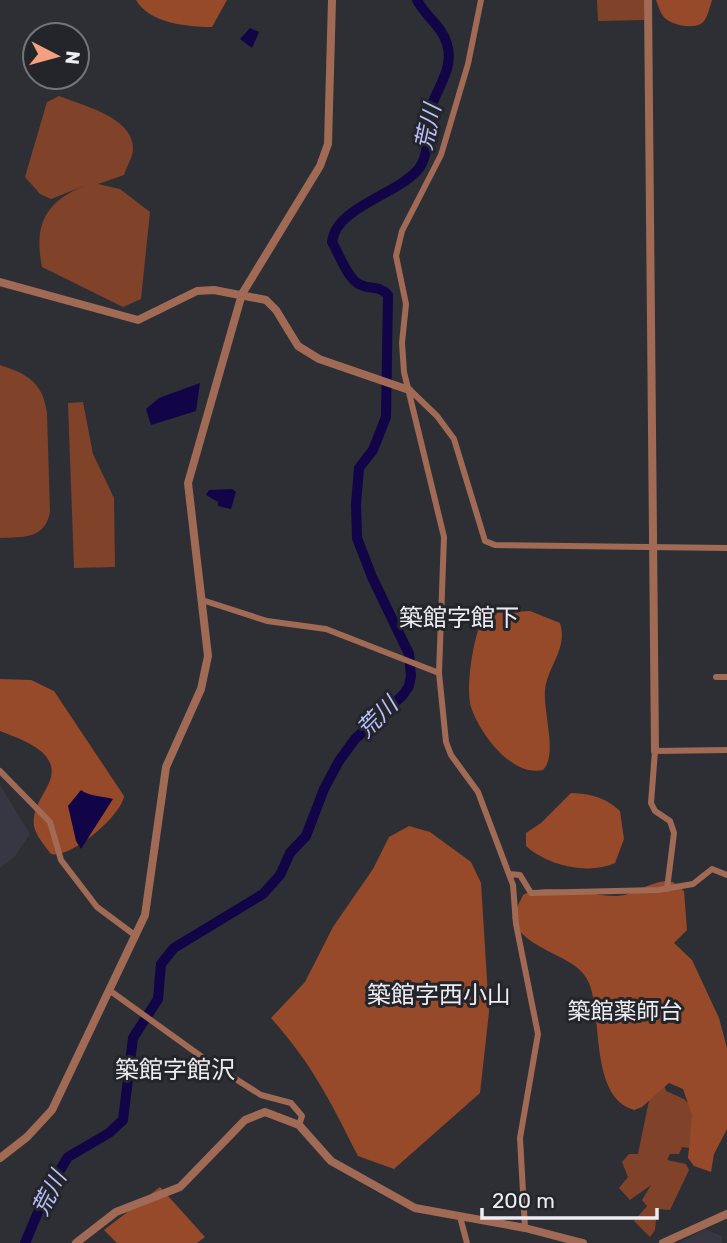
<svg xmlns="http://www.w3.org/2000/svg" width="727" height="1243" viewBox="0 0 727 1243" font-family="Rubik,'Noto Sans JP',sans-serif">
  <style>
    .built { fill: #363743 }
    .green { fill: #804229 }
    .forest { fill: #964a2a }
    .water { fill: #110447 }
    .lines { fill: none; stroke-linecap: round; stroke-linejoin: round }
    .river { stroke: #110447; stroke-width: 10 }
    .minor { stroke: #a16a55; stroke-width: 6 }
    .tertiary { stroke: #a16a55; stroke-width: 8 }
    .labels { text-anchor: middle; dominant-baseline: central; stroke-width: 6; stroke-linejoin: round; paint-order: stroke }
    .water-label { font-size: 23px; font-style: italic; fill: #b9c0fc; stroke: #24252a }
    .neighbourhood-label { font-size: 23px; fill: #ededf1; stroke: #24252a }
    .quarter-label { font-size: 24px; fill: #ededf1; stroke: #24252a }
  </style>
  <rect width="100%" height="100%" fill="#2e2f35"/>
  <path class="built" d="M0,785L30,834L15,856L0,868Z
    M705,1229L722,1236V1243H679Z"/>
  <path class="green" d="M597,0H644V20L598,21Z
    M59,96C81,105 134,117 133,149C133,157 126,168 124,175L98,184L120,189L150,212L141,299L123,307L42,267C33,222 47,200 89,184L51,199L40,194L25,177L47,102Z
    M0,365C28,374 43,383 47,413L50,512C45,539 24,537 0,538Z
    M83,402L93,454L114,498L115,567L74,568L68,403Z
    M663,1080L666,1091L684,1099L694,1109L689,1148L682,1147L679,1154H670L667,1160L686,1164L689,1170L670,1210L657,1209L655,1230L650,1237L634,1221L647,1206L642,1200L651,1185L630,1200L619,1188L628,1177L622,1162L629,1154H638L652,1086Z"/>
  <path class="forest" d="M136,0H227L212,27C187,27 149,23 136,0Z
    M656,0H712C710,6 708,16 704,21C697,31 669,25 663,16C660,12 658,5 656,0Z
    M530,611L560,623C568,649 548,665 545,690C543,712 558,755 543,770C512,777 480,734 471,707C465,688 474,628 486,613Z
    M0,679L31,680L54,691L124,796C122,815 71,859 51,854C45,846 36,836 34,826C32,812 40,800 46,789C67,754 25,741 0,731Z
    M571,793C591,794 605,797 620,811L624,839L615,863C589,875 548,866 526,846V833L541,823Z
    M409,826L430,832L471,862L481,883L489,1012L480,1093L394,1169L358,1156C330,1101 313,1065 271,1018L305,982L333,927L373,869L389,837Z
    M665,881L673,882L684,891L687,930L674,943L692,960L719,1018L727,1048V1129L714,1154L711,1172L694,1166L688,1158L692,1115L683,1089L669,1083L642,1107L634,1110C589,1097 603,1016 589,983C577,953 525,953 512,918L523,895C546,881 588,896 617,896C634,895 648,883 665,881Z
    M160,1187L205,1237L197,1243H117L104,1230Z"/>
  <path class="water" d="M250,28L259,32L252,48L240,39Z
    M200,383L196,411L151,425L146,409L159,398Z
    M232,489L236,492L231,509L218,506V502L206,495L209,490Z
    M81,790C88,796 103,796 113,799L81,849L76,841L68,806Z"/>
  <g class="lines">
    <path class="river" d="M25,1243L47,1191L68,1157L109,1133L123,1120L133,1038L158,999L161,964L174,948L263,894L280,875L290,853L306,836L324,789L339,761L355,739L403,695L409,686L411,676L409,654L372,577L357,538L356,504L359,468L373,450L386,417L388,295C379,285 372,290 361,285C348,280 339,254 332,242C336,206 401,194 420,167C432,148 424,124 432,105C439,85 454,67 447,44C442,26 425,16 417,0"/>
    <path class="minor" d="M481,0L468,64L441,155L402,231L396,256L406,304L402,343L404,372L444,537L439,673L446,742L451,755L478,792L513,885L516,924L538,1034L520,1138L525,1228
      M411,391L437,416L454,439L485,541L495,545L727,548
      M202,600L267,621L326,629L439,673
      M716,677H727
      M0,771L50,822L61,860L97,907L136,936
      M509,874L520,875L531,893L658,890L693,884L712,869L727,875
      M667,889L674,833L670,821L655,811L651,803L655,751L727,750
      M109,990L209,1062L261,1095L291,1103L302,1116L299,1125
      M460,1217L467,1243"/>
    <path class="tertiary" d="M648,0L655,751
      M0,282L138,320L197,291L214,290L266,300L276,310L298,346L319,359L409,390
      M0,1158L27,1137L52,1110L145,915L166,767L201,689L208,656L188,483L242,294L320,166L328,144L332,0
      M76,1243L116,1212L180,1187L245,1120L265,1112L299,1125L331,1161L415,1208L525,1228L583,1243
      M663,1243L727,1214"/>
  </g>
  <g class="labels">
    <g class="water-label">
      <text transform="translate(428 127) rotate(-78)">荒川</text>
      <text transform="translate(377 717) rotate(-45)">荒川</text>
      <text transform="translate(49 1193) rotate(-63)">荒川</text>
    </g>
    <g class="neighbourhood-label">
      <text x="625" y="1011">築館薬師台</text>
    </g>
    <g class="quarter-label">
      <text x="459" y="618">築館字館下</text>
      <text x="439" y="995">築館字西小山</text>
      <text x="175" y="1070">築館字館沢</text>
    </g>
  </g>
  <g transform="translate(56 56) rotate(96)"><circle r="33" fill="#24252a" stroke="#74757a" stroke-width="2"/>
  <path d="M0-5L12 26L0 18L-12 26Z" fill="#f2a080"/>
  <text y="-10" font-size="19" font-weight="bold" text-anchor="middle" fill="#ededf1">N</text>
  </g>
  <path d="M482 1208v10h175v-10" fill="none" stroke="#ededf1" stroke-width="3.5"/>
  <text x="492" y="1208" font-size="21" fill="#ededf1" stroke="#24252a" stroke-width="5" paint-order="stroke">200 m</text>
</svg>
